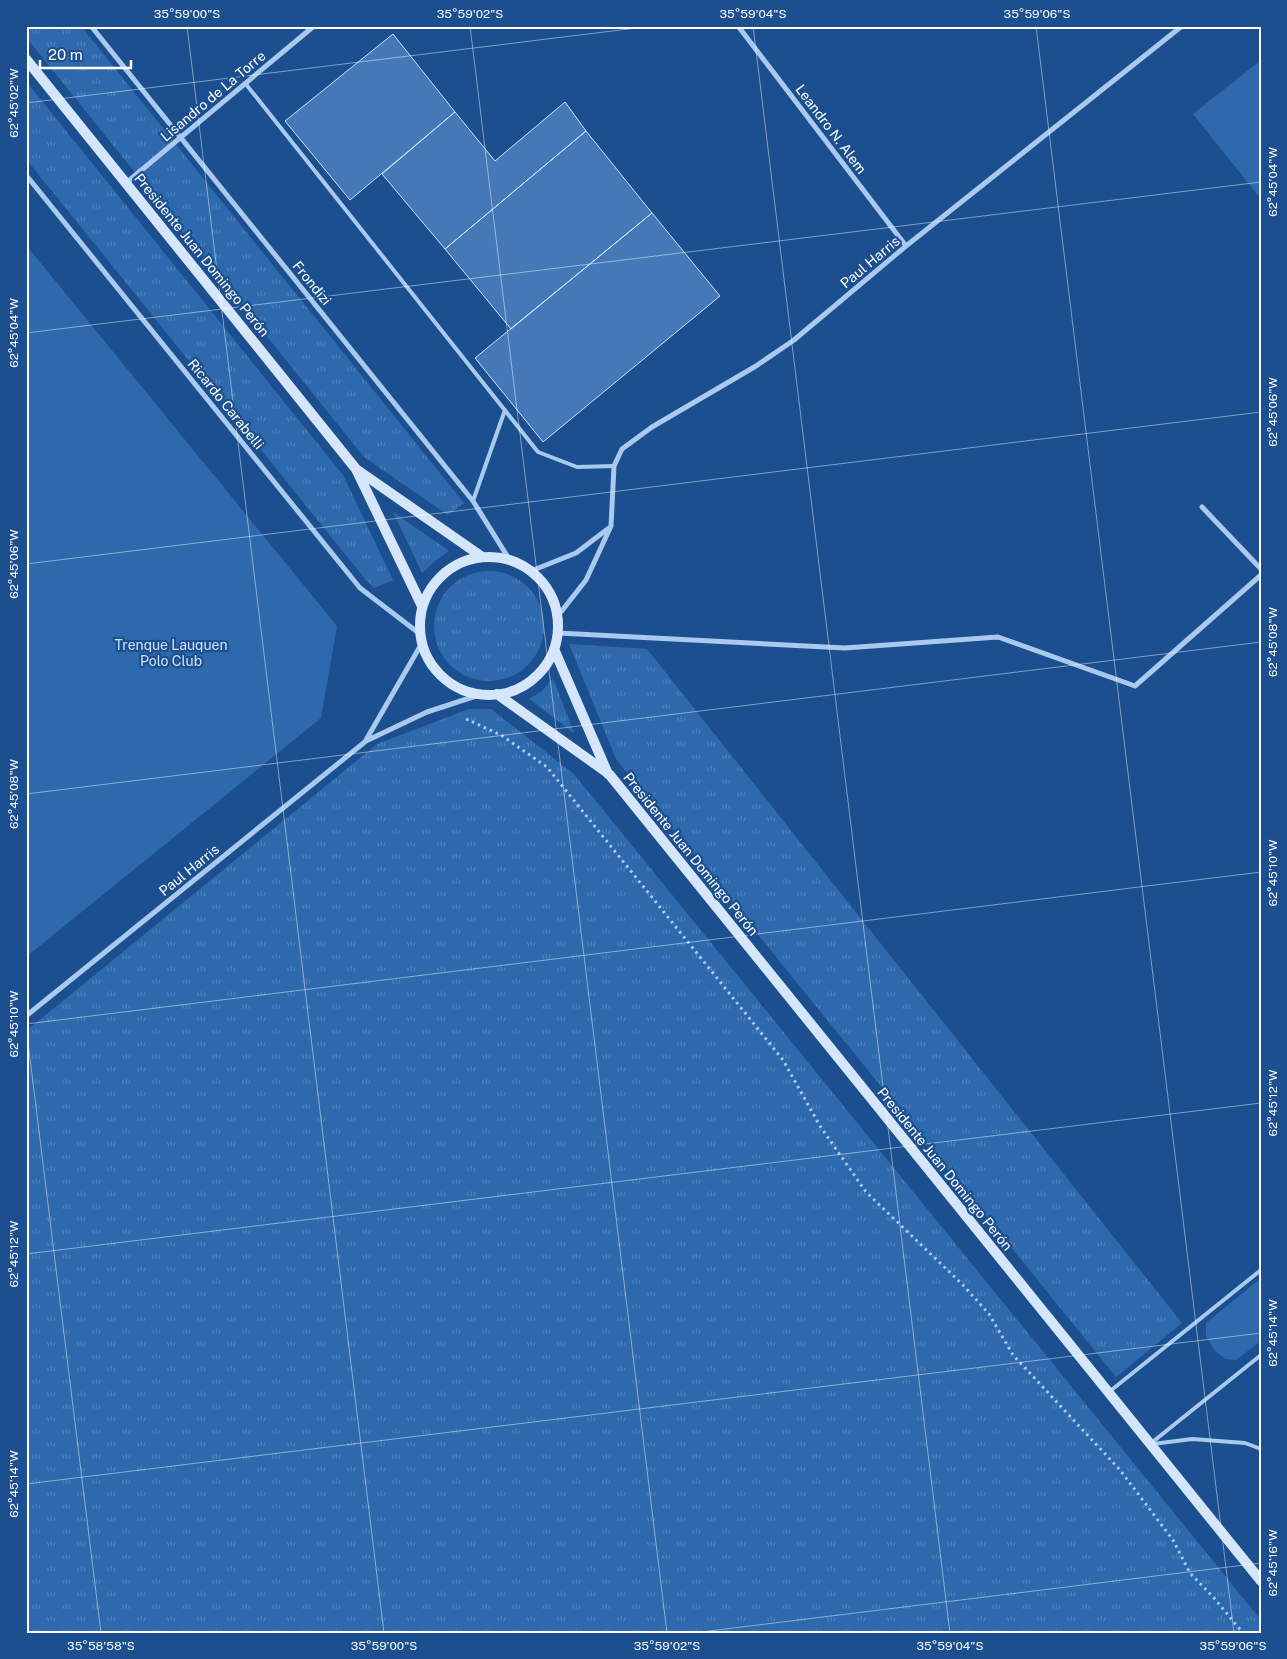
<svg xmlns="http://www.w3.org/2000/svg" width="1287" height="1659" viewBox="0 0 1287 1659" font-family="'Public Sans',sans-serif">
  <style>
    .grass { fill: url(#grass-tufts) }
    .park { fill: #2e69ad }
    .building { fill: #4478b7; stroke: #cfe3fa }
    .lines { fill: none; stroke-linecap: round; stroke-linejoin: round }
    .path { stroke: #a9c9ee; stroke-width: 3; stroke-dasharray: 2.5 4; stroke-linecap: butt }
    .lane { stroke: #a9c9ee; stroke-width: 4 }
    .street { stroke: #a9c9ee; stroke-width: 5 }
    .secondary { stroke: #d6e6fa; stroke-width: 10 }
    .ticks { fill: none; stroke: #fff; stroke-width: 1; stroke-opacity: 0.45 }
    .labels { text-anchor: middle; dominant-baseline: central; stroke-width: 4.5; stroke-linejoin: round; paint-order: stroke }
    .street-label { font-size: 14px; fill: #fff; stroke: #1b4f8f }
    .park-label { font-size: 14px; fill: #cfe3fa; stroke: #1b4f8f }
    .neatline { fill: none; stroke: #fff; stroke-width: 2 }
    .ticks-label { font-size: 12px; text-anchor: middle; fill: #fff }
  </style>
  <defs>
    <pattern id="grass-tufts" width="24" height="20" patternUnits="userSpaceOnUse" patternTransform="scale(1.25)"><rect width="24" height="20" fill="#2e69ad"/><path d="M3 7l-1-3M5 7V3M7 7l1-3M15 17l-1-3M17 17v-4M19 17l1-3" fill="none" stroke="#4d80b9"/></pattern>
  </defs>
  <rect width="100%" height="100%" fill="#1b4f8f"/>
  <path class="grass" d="M26,26H81L464,503L448,515L364,457L26,37Z
    M26,81L343,475L393,580L374,588L366,580L26,159Z
    M393,512L449,551L435,561L422,573Z
    M434 626a55 55 0 1 1 110 0a55 55 0 1 1-110 0Z
    M569,644L647,649L1182,1323L1116,1377L616,759Z
    M553,678L574,733L529,699L542,691Z
    M469,709H491L574,774L1261,1620V1633H26V1031L377,744Z"/>
  <path class="park" d="M1261,60V199L1193,114Z
    M26,245L337,626L321,718L26,957Z
    M1261,1278V1341L1236,1360L1225,1359L1215,1351L1206,1336V1323Z"/>
  <path class="building" d="M393,34L455,112L350,200L285,121Z
    M565,102L586,131L445,249L382,174L455,112L495,161Z
    M586,131L652,213L511,329L445,249Z
    M652,213L720,296L543,442L475,358Z"/>
  <g class="lines">
    <path class="path" d="M466,719L501,735L547,767L783,1060L820,1126L866,1192L962,1284L989,1314L1013,1355L1120,1470L1173,1540L1190,1573L1214,1598L1243,1633"/>
    <path class="lane" d="M245,83L538,452L577,467L614,466
      M473,501L505,410
      M1109,1392L1261,1270
      M1150,1444L1261,1355
      M1153,1444L1192,1439L1245,1443L1261,1449"/>
    <path class="street" d="M91,26L473,501L509,559
      M738,26L906,246
      M26,175L360,588L420,634
      M126,183L314,26
      M1202,507L1261,569
      M531,571L576,553L609,528
      M557,617L586,580L611,526L614,466L622,449L652,427L756,366L794,340L906,246L1182,26
      M558,633L845,648L998,637L1135,686L1261,575
      M366,740L422,643
      M26,1016L366,741L427,712L479,695"/>
    <path class="secondary" d="M26,59L356,469L422,606
      M356,469L481,556
      M420 626a69 69 0 1 1 138 0a69 69 0 1 1-138 0Z
      M554,649L608,774
      M497,694L609,774L1261,1581"/>
  </g>
  <path class="ticks" d="M187,26L384,1633M470,26L667,1633M753,26L950,1633M1036,26L1234,1633M26,103L653,26M26,333L1261,182M26,564L1261,412M26,794L1261,642M26,1024L1261,872M26,1026L101,1633M26,1254L1261,1103M26,1484L1261,1333M693,1633L1261,1563"/>
  <g class="labels">
    <g class="street-label">
      <text transform="translate(213 96) rotate(-40)">Lisandro de La Torre</text>
      <text transform="translate(831 129) rotate(53)">Leandro N. Alem</text>
      <text transform="translate(202 255) rotate(51)">Presidente Juan Domingo Perón</text>
      <text transform="translate(870 262) rotate(-40)">Paul Harris</text>
      <text transform="translate(312 283) rotate(51)">Frondizi</text>
      <text transform="translate(226 404) rotate(51)">Ricardo Carabelli</text>
      <text transform="translate(691 854) rotate(51)">Presidente Juan Domingo Perón</text>
      <text transform="translate(189 870) rotate(-39)">Paul Harris</text>
      <text transform="translate(945 1169) rotate(51)">Presidente Juan Domingo Perón</text>
    </g>
    <g class="park-label">
      <text x="171" y="645">Trenque Lauquen<tspan x="171" dy="16">Polo Club</tspan></text>
    </g>
  </g>
  <rect width="1287" height="1659" fill="none" stroke="#1b4f8f" stroke-width="55"/>
  <path d="M40 60v8h91v-8" fill="none" stroke="#ffffff" stroke-width="2.5"/>
  <text x="48" y="60" font-size="15" fill="#ffffff" stroke="#1b4f8f" stroke-width="4" paint-order="stroke">20 m</text>
  <rect x="28" y="28" width="1232" height="1604" class="neatline"/>
  <g class="ticks-label">
    <text x="187" y="18">35°59'00"S</text>
    <text x="470" y="18">35°59'02"S</text>
    <text x="753" y="18">35°59'04"S</text>
    <text x="1037" y="18">35°59'06"S</text>
    <text transform="translate(14 103) rotate(-90)" y="4">62°45'02"W</text>
    <text transform="translate(1273 182) rotate(-90)" y="4">62°45'04"W</text>
    <text transform="translate(14 333) rotate(-90)" y="4">62°45'04"W</text>
    <text transform="translate(1273 412) rotate(-90)" y="4">62°45'06"W</text>
    <text transform="translate(14 564) rotate(-90)" y="4">62°45'06"W</text>
    <text transform="translate(1273 642) rotate(-90)" y="4">62°45'08"W</text>
    <text transform="translate(14 794) rotate(-90)" y="4">62°45'08"W</text>
    <text transform="translate(1273 873) rotate(-90)" y="4">62°45'10"W</text>
    <text transform="translate(14 1024) rotate(-90)" y="4">62°45'10"W</text>
    <text transform="translate(1273 1103) rotate(-90)" y="4">62°45'12"W</text>
    <text transform="translate(14 1254) rotate(-90)" y="4">62°45'12"W</text>
    <text transform="translate(1273 1333) rotate(-90)" y="4">62°45'14"W</text>
    <text transform="translate(14 1484) rotate(-90)" y="4">62°45'14"W</text>
    <text transform="translate(1273 1563) rotate(-90)" y="4">62°45'16"W</text>
    <text x="101" y="1650">35°58'58"S</text>
    <text x="384" y="1650">35°59'00"S</text>
    <text x="667" y="1650">35°59'02"S</text>
    <text x="950" y="1650">35°59'04"S</text>
    <text x="1233" y="1650">35°59'06"S</text>
  </g>
</svg>
